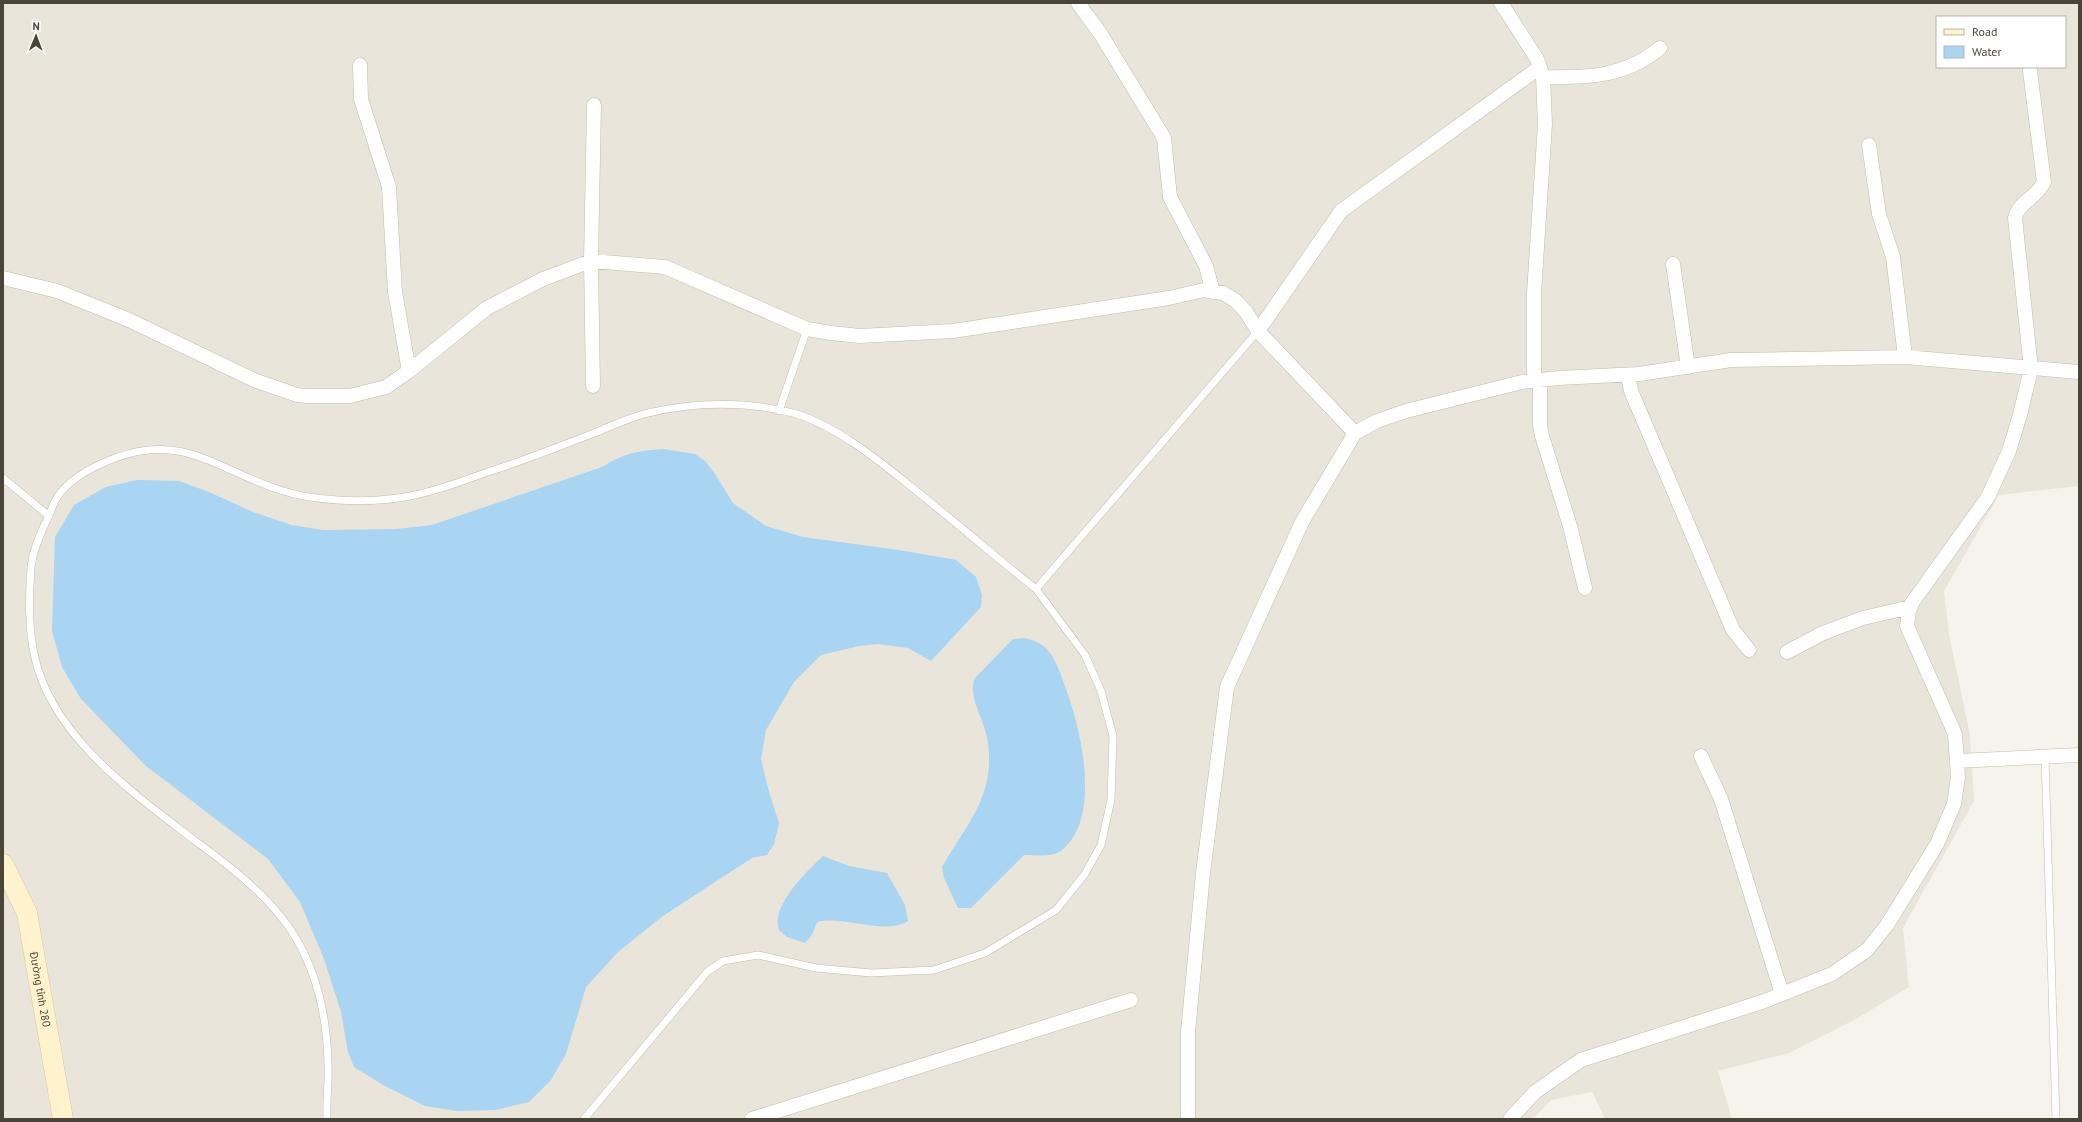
<svg xmlns="http://www.w3.org/2000/svg" width="2082" height="1122" viewBox="0 0 2082 1122" font-family="'PT Sans',sans-serif">
  <style>
    .residential { fill: #eae5da; fill-rule: evenodd }
    .water { fill: #a9d4f2 }
    .lines { fill: none; stroke-linecap: round; stroke-linejoin: round }
    .lane-casing { stroke: #c2bbae; stroke-width: 8 }
    .street-casing { stroke: #c2bbae; stroke-width: 15 }
    .secondary-casing { stroke: #d6c79b; stroke-width: 21 }
    .lane { stroke: #fff; stroke-width: 7 }
    .street { stroke: #fff; stroke-width: 14 }
    .secondary { stroke: #fff3cd; stroke-width: 20 }
    .labels { text-anchor: middle; dominant-baseline: central; stroke-width: 3; stroke-linejoin: round; paint-order: stroke }
    .street-label { font-size: 11px; fill: #4b4439; stroke: #fff }
  </style>
  <rect width="100%" height="100%" fill="#f6f3ec"/>
  <path class="residential" d="M3,3H2079V486L1999,495L1944,591L1949,634L1970,735L1974,801L1903,928L1909,987L1856,1019L1789,1053L1718,1071L1732,1119H1605L1592,1092L1551,1100L1533,1119H3ZM1937,17H2065V67H1937Z"/>
  <path class="water" d="M663,449L695,454L706,462L717,477L733,503L766,526L803,537L899,550L956,560L976,577L982,595L981,607L931,661L908,648L878,644L859,646L821,655L794,682L766,730L761,759L769,792L779,823L774,844L767,855L752,858L715,882L663,916L618,952L586,987L566,1054L551,1080L529,1102L495,1110L457,1111L425,1106L383,1085L354,1067L348,1052L341,1012L324,959L300,902L268,859L146,766L81,699L62,667L52,631L55,537L74,505L106,487L137,480L179,481L209,492L253,512L292,525L323,530L396,529L432,525L602,467C625,453 636,451 663,449Z
    M1024,638C1033,640 1039,642 1046,648C1056,659 1061,675 1066,689C1081,730 1102,817 1062,850C1053,858 1035,855 1024,855L971,908H958L944,878L942,867C958,838 984,808 988,774C990,763 989,748 987,737C984,721 967,693 975,678L1013,639Z
    M823,856L849,866L887,873L905,905L908,921C884,936 844,915 817,922L812,935L805,943L787,937L779,930C778,926 777,921 778,917C782,896 807,871 823,856Z"/>
  <g class="lines">
    <defs>
      <path id="lane" d="M779,411L807,329
        M3,478L49,516
        M2045,757L2056,1119
        M327,1119C326,1101 329,1082 328,1064C327,1016 316,966 288,926C264,892 228,865 194,840C133,793 53,737 35,658C28,628 29,598 31,567C33,551 38,539 45,524C49,516 52,507 56,499C68,479 94,466 115,458C183,432 220,471 280,490C312,501 363,503 398,498C427,494 457,483 485,473C523,461 560,446 597,432C613,425 631,417 648,413C694,402 747,401 793,413C833,424 877,459 909,485C952,519 993,555 1036,589
        M584,1119L707,972L723,961L758,955L816,968L871,973L934,970L985,953L1056,910L1085,874L1101,845L1111,800L1113,736L1101,691L1085,655L1036,589L1258,331"/>
      <path id="street" d="M1078,3L1100,33L1164,138L1170,197L1206,266L1213,292
        M1501,3L1537,59L1543,77L1545,124L1534,293V381
        M360,65L361,99L389,187L395,292L409,371
        M1543,77C1587,78 1625,77 1660,48
        M1869,145L1879,214L1893,257L1905,357
        M1673,264L1688,367
        M3,278L57,291L129,320L254,380L297,395L307,396H350L386,387L409,371L487,308L543,279L591,261L665,267L807,329L831,333L860,336L953,331L1169,298L1204,290L1223,293L1236,301L1246,312L1258,331L1355,433
        M1258,331L1341,211L1540,67
        M1628,375L1631,391L1733,630L1749,650
        M1540,380V425L1542,436L1570,526L1585,588
        M593,386L591,261L594,105
        M1787,652L1823,633L1863,618L1911,607
        M1701,756L1721,799L1782,994
        M1958,761L2079,755
        M752,1119L1131,1000
        M1188,1119V1032L1203,873L1227,687L1302,522L1355,433L1377,421L1406,411L1522,382L1558,378L1639,374L1731,360L1905,357L2079,372
        M1510,1119L1535,1092L1581,1060L1762,1002L1832,974L1867,950L1887,925L1937,844L1954,804L1958,777L1955,734L1907,626L1909,610L1912,603L1988,497L2009,451L2020,415L2031,369L2015,218C2019,201 2036,199 2044,182L2030,71"/>
      <g id="secondary">
        <path id="s1" d="M3,864L27,913L63,1119"/>
      </g>
    </defs>
    <use href="#lane" class="lane-casing"/>
    <use href="#street" class="street-casing"/>
    <use href="#secondary" class="secondary-casing"/>
    <use href="#lane" class="lane"/>
    <use href="#street" class="street"/>
    <use href="#secondary" class="secondary"/>
  </g>
  <g class="labels">
    <g class="street-label">
      <text stroke="none"><textPath href="#s1" startOffset="132">Đường tỉnh 280</textPath></text>
    </g>
  </g>
  <rect width="2082" height="1122" fill="none" stroke="#4b4439" stroke-width="8"/>
  <rect x="1936" y="16" width="130" height="52" fill="#ffffff" stroke="#b7b4b0"/>
  <rect x="1944" y="29" width="20" height="6" fill="#fff3cd" stroke="#b7b4b0"/>
  <text x="1972" y="36" font-size="12" fill="#4b4439">Road</text>
  <rect x="1944" y="46" width="20" height="12" fill="#a9d4f2" stroke="#b7b4b0"/>
  <text x="1972" y="56" font-size="12" fill="#4b4439">Water</text>
  <g transform="translate(36 36) rotate(1)" stroke="#ffffff" stroke-width="3" paint-order="stroke">
  <path d="M0-3L7 15L0 10L-7 15Z" fill="#4b4439"/>
  <text y="-6" font-size="11" font-weight="bold" text-anchor="middle" fill="#4b4439">N</text>
  </g>
</svg>
